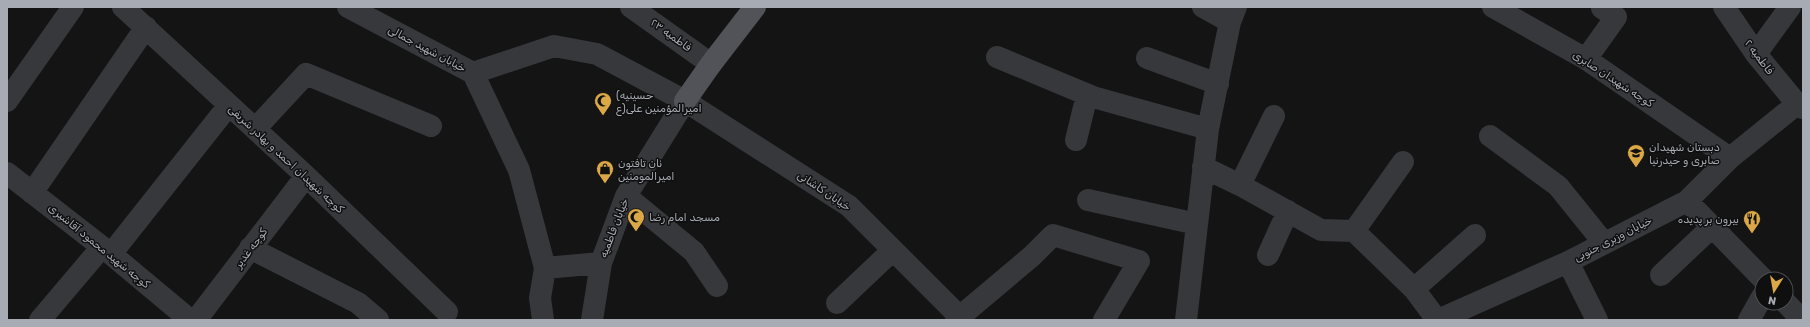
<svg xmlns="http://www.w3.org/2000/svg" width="1810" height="327" viewBox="0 0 1810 327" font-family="Rubik,'Noto Sans Arabic',sans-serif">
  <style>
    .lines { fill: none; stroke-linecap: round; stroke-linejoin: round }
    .minor { stroke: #37383b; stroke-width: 22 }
    .major { stroke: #515358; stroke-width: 22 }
    .labels { text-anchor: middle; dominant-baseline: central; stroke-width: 3; stroke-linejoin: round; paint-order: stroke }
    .street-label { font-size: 11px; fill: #a7abb3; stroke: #0f0f10 }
    .poi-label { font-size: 11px; fill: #a7abb3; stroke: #0f0f10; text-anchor: start }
  </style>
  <rect width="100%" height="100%" fill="#141415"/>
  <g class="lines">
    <path class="minor" d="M123,7L306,176L447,312
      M348,7L473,73L554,46L597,54L685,101L849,206L963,320
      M631,7L711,64
      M1203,7L1230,22
      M1493,7L1586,59L1730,158
      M1724,7L1756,54L1797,104
      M1756,54L1790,7
      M997,57L1093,97L1208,129
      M1147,58L1218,84
      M1586,59L1616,17L1602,8L1603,7
      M473,73L519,170L545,268L601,263
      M7,101L73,7
      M255,129L306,74L431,126
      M1490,136L1558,186L1604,243
      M1076,140L1087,95
      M1203,167L1240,185L1321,230L1354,231L1414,289L1437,320
      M7,173L111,254L190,320
      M1240,185L1274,116
      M32,193L146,27
      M626,196L694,252L717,286
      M1088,200L1197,224
      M1687,201L1730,158L1797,104L1803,108
      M1354,231L1403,162
      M250,248L358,303L378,320
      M111,254L229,105
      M1268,255L1288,211
      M1568,262L1597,320
      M1661,275L1712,227
      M1414,289L1475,235
      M837,303L893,250
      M1786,303L1802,320
      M40,320L102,247
      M196,320L306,176
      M543,320L540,298L545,268
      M592,320L601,263L626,196L685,101
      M956,320L1032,256L1053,235L1139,261L1104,320
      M1186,320L1208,129L1230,22L1236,7
      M1438,320L1568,262L1687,201L1763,279
      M1749,320L1762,297"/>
    <path class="major" d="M685,101L711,64L755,7"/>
  </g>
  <defs>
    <symbol id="mosque-pin" viewBox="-11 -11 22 30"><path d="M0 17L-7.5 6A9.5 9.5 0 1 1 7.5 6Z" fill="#daa846" stroke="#0f0f10"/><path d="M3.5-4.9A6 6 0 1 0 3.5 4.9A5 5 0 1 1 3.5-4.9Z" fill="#111"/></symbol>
    <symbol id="school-pin" viewBox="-11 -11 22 30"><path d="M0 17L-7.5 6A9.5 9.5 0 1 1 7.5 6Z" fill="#daa846" stroke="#0f0f10"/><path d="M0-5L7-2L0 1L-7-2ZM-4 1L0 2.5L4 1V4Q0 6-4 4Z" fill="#111"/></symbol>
    <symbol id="shop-pin" viewBox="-11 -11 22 30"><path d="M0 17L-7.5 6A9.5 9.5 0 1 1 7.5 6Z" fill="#daa846" stroke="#0f0f10"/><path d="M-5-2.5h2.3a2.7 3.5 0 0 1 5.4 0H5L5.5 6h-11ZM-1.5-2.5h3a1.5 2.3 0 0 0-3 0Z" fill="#111"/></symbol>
    <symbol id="restaurant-pin" viewBox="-11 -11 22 30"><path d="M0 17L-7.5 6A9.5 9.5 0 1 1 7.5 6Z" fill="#daa846" stroke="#0f0f10"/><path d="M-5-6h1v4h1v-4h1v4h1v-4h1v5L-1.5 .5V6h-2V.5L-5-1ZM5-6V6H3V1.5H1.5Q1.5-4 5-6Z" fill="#111"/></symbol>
  </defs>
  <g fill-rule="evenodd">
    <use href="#mosque-pin" x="593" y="91" width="20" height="27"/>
    <use href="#school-pin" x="1626" y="143" width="20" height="27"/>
    <use href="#shop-pin" x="595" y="159" width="20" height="27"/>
    <use href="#mosque-pin" x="626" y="207" width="20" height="27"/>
    <use href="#restaurant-pin" x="1742" y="209" width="20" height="27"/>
  </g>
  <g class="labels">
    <g class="street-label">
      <text transform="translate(671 35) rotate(36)">فاطمیه ۲۳</text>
      <text transform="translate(427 49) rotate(28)">خیابان شهید جمالی</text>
      <text transform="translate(1759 57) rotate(53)">فاطمیه ۲</text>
      <text transform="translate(1613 79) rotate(33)">کوچه شهیدان صابری</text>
      <text transform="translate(286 159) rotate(43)">کوچه شهیدان احمد و بهادر شریفی</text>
      <text transform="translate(824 191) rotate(34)">خیابان کاشانی</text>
      <text transform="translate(614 228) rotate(-69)">خیابان فاطمیه</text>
      <text transform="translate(1613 239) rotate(-27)">خیابان وزیری جنوبی</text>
      <text transform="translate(99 246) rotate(39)">کوچه شهید محمود آقاشیری</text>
      <text transform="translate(251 248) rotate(-53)">کوچه غدیر</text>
    </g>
    <g class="poi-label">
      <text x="616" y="95">(حسینیه<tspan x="616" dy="13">امیرالمؤمنین علی(ع</tspan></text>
      <text x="1649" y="147">دبستان شهیدان<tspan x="1649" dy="13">صابری و حیدرنیا</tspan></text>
      <text x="618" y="163">نان تافتون<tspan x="618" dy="13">امیرالمومنین</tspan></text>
      <text x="649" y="217">مسجد امام رضا</text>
      <text x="1739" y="219" text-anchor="end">بیرون بر پدیده</text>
    </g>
  </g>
  <rect width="1810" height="327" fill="none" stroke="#a7abb3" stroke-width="16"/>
  <g transform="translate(1774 291) rotate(191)"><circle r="19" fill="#0f0f10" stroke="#4c4d51"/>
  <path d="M0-3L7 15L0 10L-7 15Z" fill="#daa846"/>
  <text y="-6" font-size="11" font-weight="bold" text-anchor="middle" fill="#a7abb3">N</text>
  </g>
</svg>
